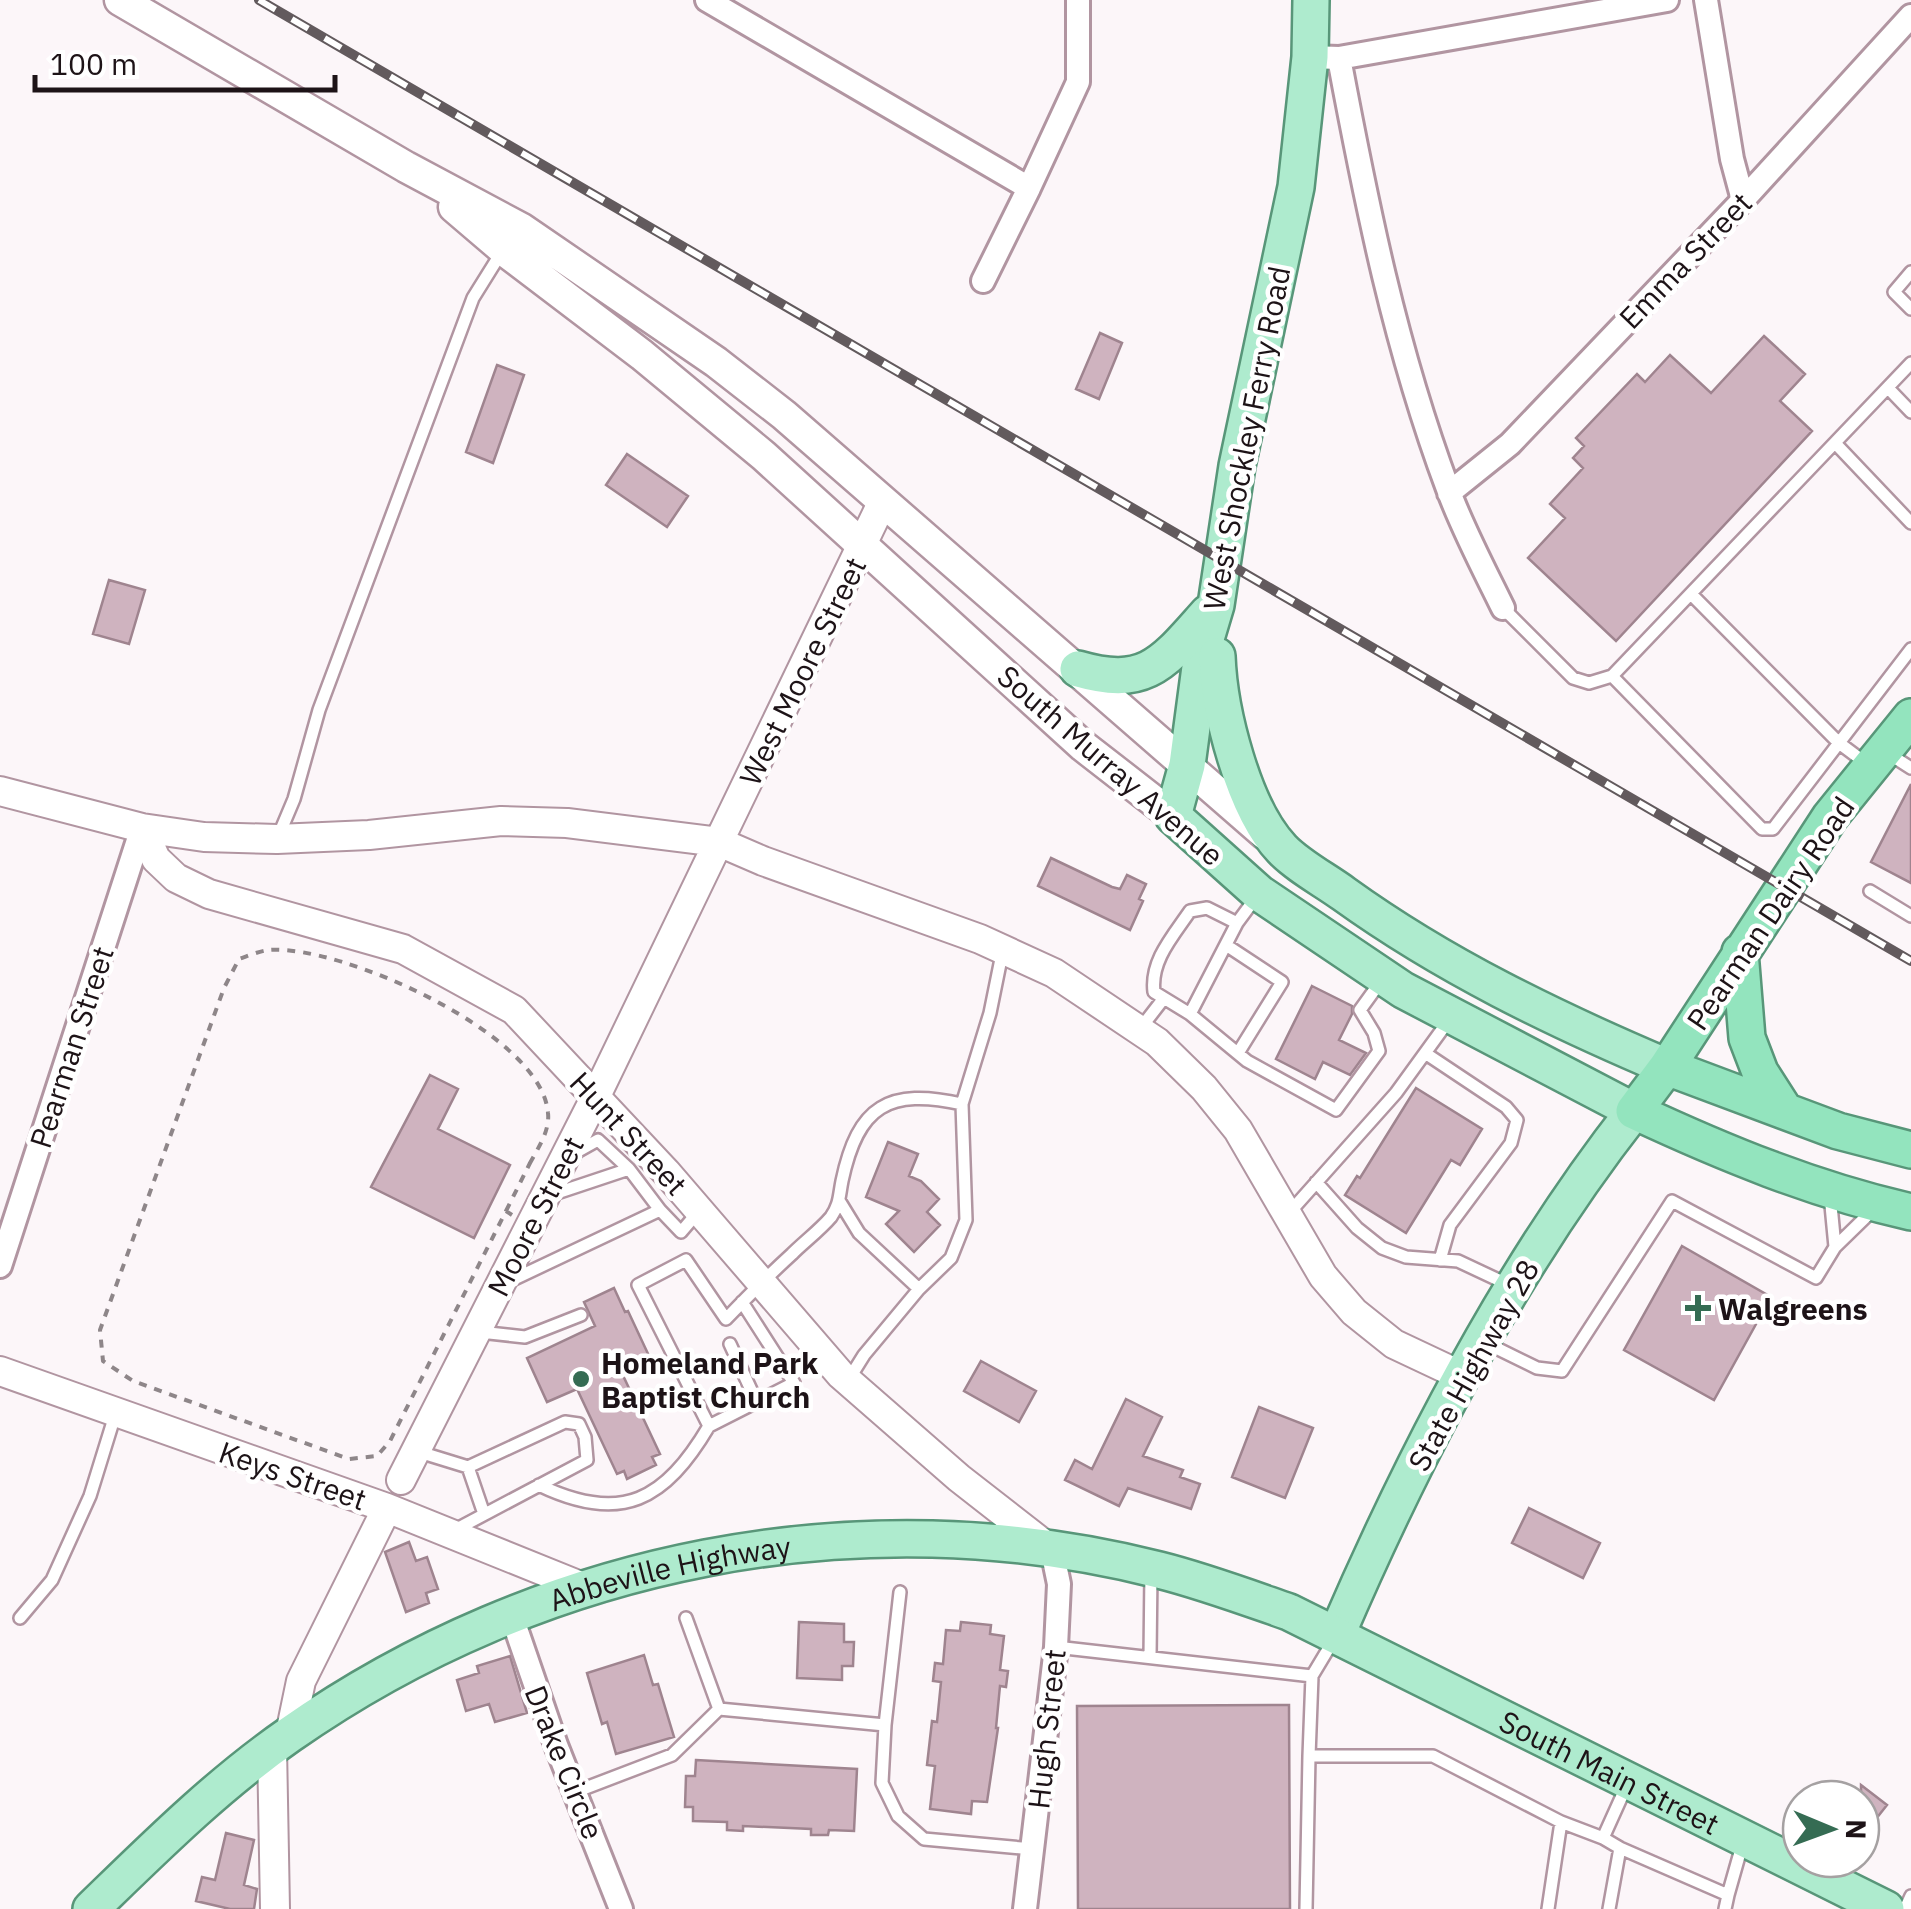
<svg xmlns="http://www.w3.org/2000/svg" width="1911" height="1909" viewBox="0 0 1911 1909" font-family="'IBM Plex Sans',sans-serif">
  <style>
    .building { fill: #cfb3bf; stroke: #9f848f; stroke-width: 2.5 }
    .lines { fill: none; stroke-linecap: round; stroke-linejoin: round }
    .service-casing { stroke: #b195a1; stroke-width: 16 }
    .minor-casing { stroke: #b195a1; stroke-width: 28 }
    .tertiary-casing { stroke: #b195a1; stroke-width: 32 }
    .secondary-casing { stroke: #b195a1; stroke-width: 35 }
    .primary-casing { stroke: #589679; stroke-width: 40 }
    .trunk-casing { stroke: #589679; stroke-width: 40 }
    .path { stroke: #8e8689; stroke-width: 4; stroke-dasharray: 8 8; stroke-linecap: butt }
    .service { stroke: #fff; stroke-width: 11 }
    .minor { stroke: #fff; stroke-width: 22 }
    .tertiary { stroke: #fff; stroke-width: 28 }
    .secondary { stroke: #fff; stroke-width: 30 }
    .primary { stroke: #aeebce; stroke-width: 35 }
    .trunk { stroke: #93e4be; stroke-width: 35 }
    .rail-casing { stroke: #625a5d; stroke-width: 10 }
    .rail { stroke: #fff; stroke-width: 6; stroke-dasharray: 19; stroke-linecap: butt }
    .poi-dot { fill: #356c53; stroke: #fff; stroke-width: 4 }
    .labels { text-anchor: middle; dominant-baseline: central; stroke-width: 9; stroke-linejoin: round; paint-order: stroke }
    .street-label { font-size: 30px; fill: #1d1317; stroke: #fff }
    .poi-label { font-size: 30px; font-weight: bold; fill: #1d1317; stroke: #fff; text-anchor: start }
  </style>
  <rect width="100%" height="100%" fill="#fcf6f9"/>
  <path class="building" d="M1100,333L1122,343L1099,399L1076,389Z
    M1764,336L1805,374L1780,401L1812,431L1616,641L1528,558L1565,518L1550,504L1583,468L1573,458L1584,446L1576,438L1637,374L1645,382L1670,355L1711,393Z
    M497,365L524,375L493,463L466,452Z
    M627,454L688,496L667,527L606,485Z
    M109,580L145,590L129,644L93,634Z
    M1911,784V883L1871,862Z
    M1051,858L1112,887L1120,889L1127,875L1146,884L1139,899L1143,901L1130,930L1038,886Z
    M1312,986L1352,1006V1014L1339,1040L1366,1053L1350,1075L1323,1062L1315,1079L1276,1059Z
    M430,1075L458,1089L438,1129L510,1165L474,1238L371,1187Z
    M1416,1088L1482,1129L1460,1165L1451,1160L1406,1233L1345,1195L1357,1176L1360,1178Z
    M888,1142L918,1154L909,1176L921,1181L939,1199L927,1212L940,1225L914,1252L886,1224L899,1211L866,1197Z
    M1682,1246L1771,1297L1714,1400L1624,1350Z
    M614,1288L625,1312L628,1311L649,1356L620,1369L660,1454L652,1457L656,1465L627,1479L624,1471L617,1474L577,1389L547,1402L527,1358L595,1326L584,1302Z
    M981,1361L1036,1391L1019,1422L964,1391Z
    M1126,1399L1162,1417L1143,1456L1183,1470L1180,1477L1200,1484L1191,1509L1128,1488L1119,1506L1065,1480L1075,1460L1092,1469Z
    M1259,1407L1313,1428L1285,1498L1232,1477Z
    M1529,1508L1600,1543L1583,1578L1512,1543Z
    M409,1542L416,1561L427,1557L438,1589L426,1593L429,1603L406,1612L385,1552Z
    M799,1622L844,1624V1642H854L853,1666H842V1680L797,1678Z
    M961,1622L991,1625L990,1634L1004,1636L1000,1670L1008,1671L1006,1687L1000,1686L996,1728H998L987,1802L972,1801L971,1814L930,1809L935,1766L927,1765L932,1721L937,1722L941,1682L933,1681L935,1663L943,1664L946,1630L960,1631Z
    M644,1655L653,1685L658,1684L674,1737L616,1754L607,1722L602,1724L587,1673Z
    M510,1656L527,1713L495,1722L489,1704L466,1711L457,1680L479,1673L477,1666Z
    M1289,1705L1290,1909H1078L1077,1706Z
    M696,1760L857,1769L854,1831L829,1830L828,1835H811V1829L743,1826V1831L727,1830V1822L693,1821V1807H685L686,1776H695Z
    M1861,1785L1887,1805L1872,1824L1861,1815Z
    M226,1833L254,1840L244,1885L257,1889L254,1909H230L196,1901L202,1877L215,1880Z"/>
  <g class="lines">
    <defs>
      <path id="service" d="M1911,272L1894,292L1911,309
        M1911,363L1612,676L1762,829H1773L1911,649
        M1888,388L1911,412
        M1835,443L1911,523
        M1691,594L1839,743L1867,764
        M1503,608L1573,678L1589,683L1612,676
        M1889,754L1911,768
        M278,837L294,799L319,710L473,298L501,253
        M1870,891L1911,916
        M1237,923L1207,908L1190,911C1173,936 1150,961 1154,992L1190,1014L1237,923L1257,896
        M1226,945L1282,982L1238,1053
        M1190,1014L1247,1061L1336,1110L1379,1051L1374,1033L1360,1010L1381,981
        M1140,1029L1164,998
        M1425,1053L1506,1107L1517,1120L1511,1143L1450,1225L1440,1260
        M573,1154L598,1140L629,1169
        M1316,1182L1357,1228L1382,1248L1406,1257L1458,1261L1507,1284
        M1830,1195L1835,1247L1873,1210
        M548,1196L629,1169L660,1210
        M840,1202L859,1233L919,1289
        M1289,1213L1396,1093L1449,1020
        M510,1281L660,1210L681,1232L699,1211
        M742,1302L794,1383L709,1426L638,1285L686,1260L726,1319C747,1297 769,1275 792,1254C804,1242 820,1230 831,1217C840,1204 839,1196 842,1181C858,1105 889,1088 962,1104
        M480,1332L525,1337L581,1315
        M1484,1342L1537,1368L1562,1371L1672,1201L1816,1278L1835,1247
        M730,1344L757,1403
        M849,1379L864,1355L919,1289L951,1258L966,1220L962,1104L990,1013L1003,949
        M416,1451L468,1467L565,1422L579,1424L585,1437L587,1460L453,1531
        M468,1467L484,1514
        M539,1485C622,1525 665,1500 709,1426
        M20,1618L52,1580L90,1496L116,1412
        M686,1618L719,1709
        M1333,1641L1312,1676L1309,1756H1433L1561,1822L1603,1838L1620,1848L1728,1895L1725,1909
        M1056,1647L1312,1676
        M1150,1657L1151,1571
        M885,1725L900,1592
        M575,1792L672,1755L719,1709L885,1725L882,1783L898,1816L924,1839L1033,1849
        M1603,1838L1626,1787
        M1728,1895L1743,1842
        M1306,1909L1309,1756
        M1548,1909L1561,1822
        M1609,1909L1620,1848
        M1905,1909L1911,1896"/>
      <path id="minor" d="M707,0L1029,188L1078,82V0
        M1706,0L1732,159L1743,200
        M1310,57L1339,58C1367,207 1395,347 1448,489C1463,530 1484,569 1503,608
        M1339,58L1667,0
        M983,281L1029,188
        M1449,493L1510,444L1743,200L1911,16
        M0,1266L142,828
        M511,1614L556,1745L621,1909
        M1025,1909L1056,1647L1059,1584L1052,1550"/>
      <path id="tertiary" d="M0,791L142,828L204,837L277,839L369,835L501,821L567,823L719,842L763,861L980,939L1054,973L1157,1042L1204,1088L1238,1130L1323,1276L1354,1312L1394,1344L1464,1377
        M142,828L156,859L176,878L209,894L403,949L514,1010L666,1172L841,1375L959,1478L1050,1549
        M0,1371L387,1508L583,1587
        M401,1480L596,1096L883,501
        M290,1734L301,1681L387,1508
        M272,1747L275,1909"/>
      <path id="secondary" d="M120,0L406,167L522,229L716,362L784,415L1265,834
        M454,207L509,254L642,355L764,456L1083,746L1173,816"/>
      <g id="primary">
        <path d="M1311,0L1310,57L1296,187L1237,466L1216,605L1202,652L1187,765L1173,816L1259,893L1403,990L1634,1111C1512,1266 1415,1453 1337,1634"/>
        <path d="M1217,656C1219,711 1243,808 1282,849C1298,866 1325,880 1344,894C1444,966 1554,1019 1667,1067"/>
        <path d="M1078,669C1147,689 1164,662 1208,613"/>
        <path id="s1" d="M91,1909C154,1848 217,1785 289,1735C540,1559 860,1494 1159,1570C1203,1581 1246,1597 1289,1612L1886,1909"/>
      </g>
      <path id="trunk" d="M1911,717L1830,817L1667,1067L1634,1111C1724,1153 1814,1190 1911,1212
        M1740,952L1747,1038L1760,1072L1785,1111
        M1667,1067L1838,1131L1911,1150"/>
    </defs>
    <use href="#service" class="service-casing"/>
    <use href="#minor" class="minor-casing"/>
    <use href="#tertiary" class="tertiary-casing"/>
    <use href="#secondary" class="secondary-casing"/>
    <use href="#primary" class="primary-casing"/>
    <use href="#trunk" class="trunk-casing"/>
    <path class="path" d="M506,1211L530,1163
      M512,1215L506,1211L390,1441L377,1456L349,1459L133,1381L103,1361L100,1330L224,988L239,959C248,956 259,951 269,950C339,944 542,1033 548,1113C550,1131 538,1148 530,1163L533,1165"/>
    <use href="#service" class="service"/>
    <use href="#minor" class="minor"/>
    <use href="#tertiary" class="tertiary"/>
    <use href="#secondary" class="secondary"/>
    <use href="#primary" class="primary"/>
    <use href="#trunk" class="trunk"/>
    <defs>
      <path id="rail" d="M259,0L1911,961"/>
    </defs>
    <use href="#rail" class="rail-casing"/>
    <use href="#rail" class="rail"/>
  </g>
  <g class="poi-dot">
    <path d="M1693 1293h10v10h10v10h-10v10h-10v-10h-10v-10h10z"/>
    <circle cx="581" cy="1379" r="10"/>
  </g>
  <g class="labels">
    <g class="street-label">
      <text transform="translate(1685 260) rotate(-46)">Emma Street</text>
      <text transform="translate(1246 438) rotate(-79)">West Shockley Ferry Road</text>
      <text transform="translate(802 671) rotate(-64)">West Moore Street</text>
      <text transform="translate(1111 765) rotate(41)">South Murray Avenue</text>
      <text transform="translate(1770 913) rotate(-56)">Pearman Dairy Road</text>
      <text transform="translate(71 1047) rotate(-72)">Pearman Street</text>
      <text transform="translate(629 1133) rotate(47)">Hunt Street</text>
      <text transform="translate(535 1216) rotate(-63)">Moore Street</text>
      <text transform="translate(1473 1365) rotate(-61)">State Highway 28</text>
      <text transform="translate(293 1475) rotate(19)">Keys Street</text>
      <text stroke="none"><textPath href="#s1" startOffset="682">Abbeville Highway</textPath></text>
      <text transform="translate(1046 1729) rotate(-84)">Hugh Street</text>
      <text transform="translate(565 1762) rotate(68)">Drake Circle</text>
      <text stroke="none"><textPath href="#s1" startOffset="1672">South Main Street</textPath></text>
    </g>
    <g class="poi-label">
      <text x="1718" y="1308">Walgreens</text>
      <text x="601" y="1362">Homeland Park<tspan x="601" dy="34">Baptist Church</tspan></text>
    </g>
  </g>
  <g transform="translate(1831 1829) rotate(91)"><circle r="48" fill="#ffffff" stroke="#a5a1a2" stroke-width="2.5"/>
  <path d="M0-8L18 38L0 25L-18 38Z" fill="#356c53"/>
  <text y="-15" font-size="28" font-weight="bold" text-anchor="middle" fill="#1d1317">N</text>
  </g>
  <path d="M35 75v15h300v-15" fill="none" stroke="#1d1317" stroke-width="5"/>
  <text x="50" y="75" font-size="30" fill="#1d1317" stroke="#ffffff" stroke-width="8" paint-order="stroke">100 m</text>
</svg>
